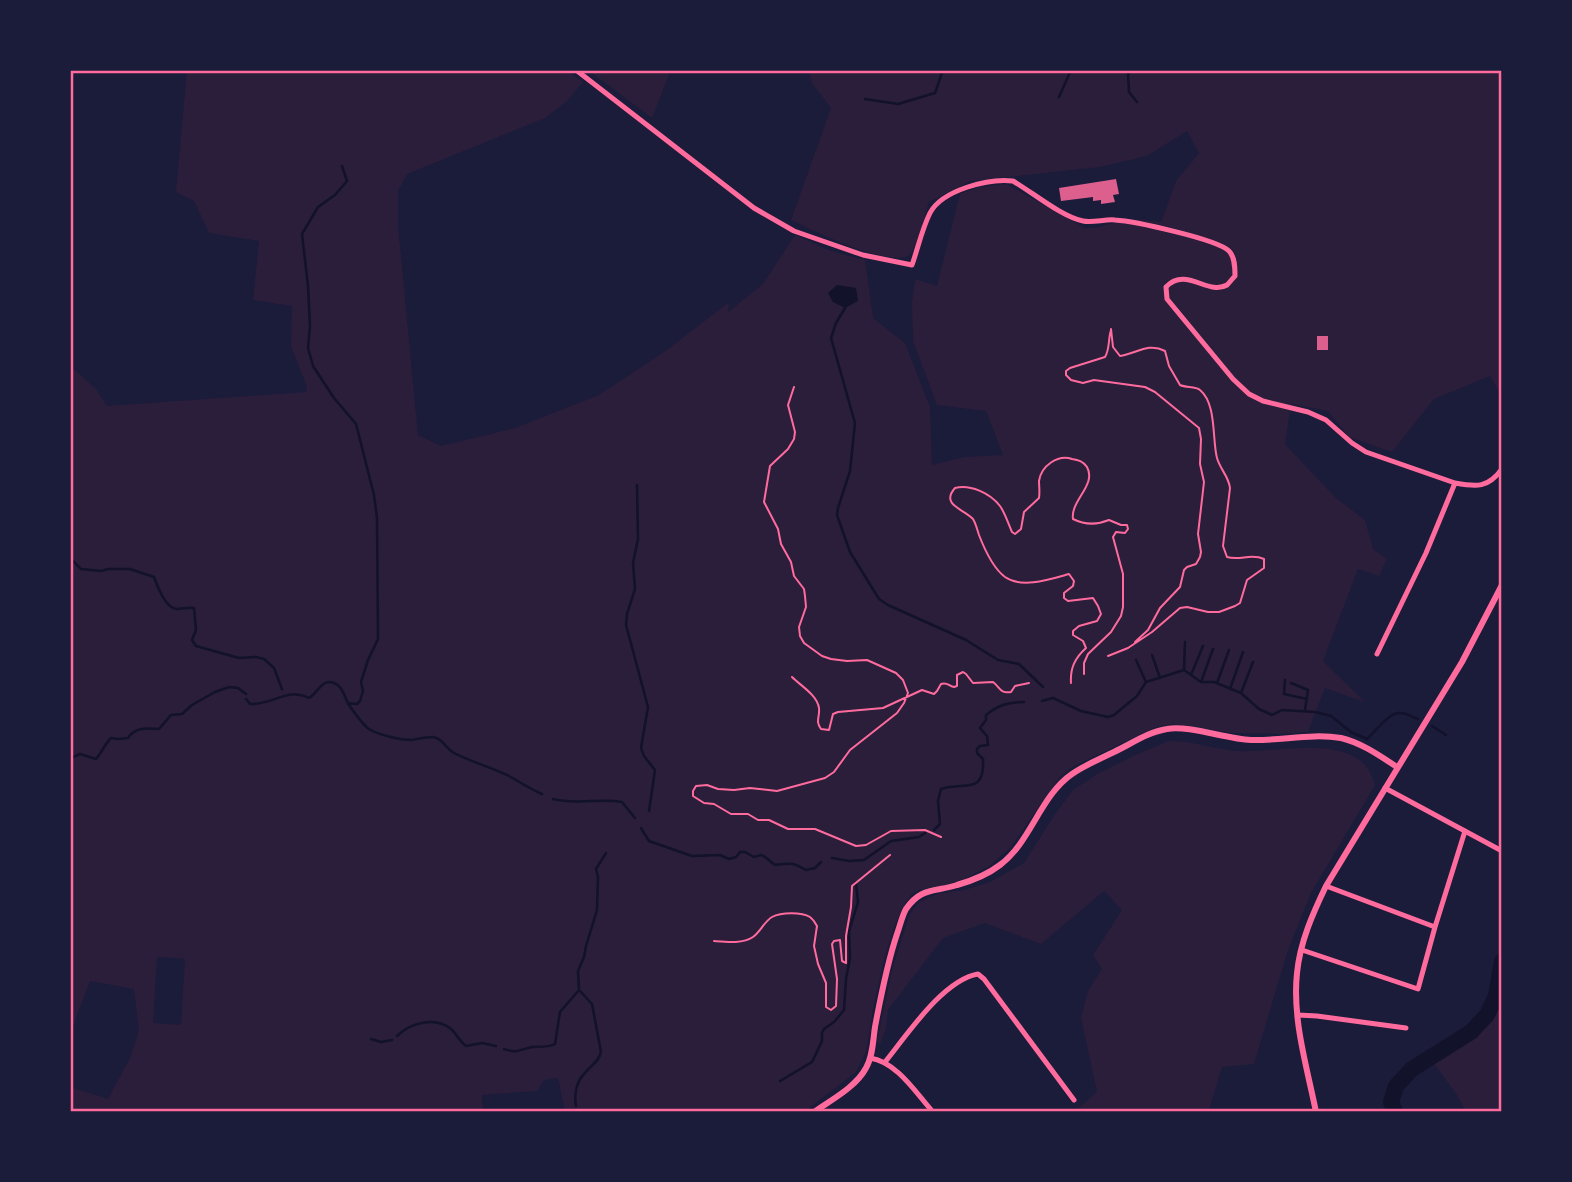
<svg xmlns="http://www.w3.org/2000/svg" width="1572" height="1182" viewBox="0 0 1572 1182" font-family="'Fira Sans',sans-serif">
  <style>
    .green { fill: #2a1e3b; fill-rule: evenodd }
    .water { fill: #12122b }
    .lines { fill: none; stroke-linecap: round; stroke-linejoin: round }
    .stream { stroke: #12122b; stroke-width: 2.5 }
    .river { stroke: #12122b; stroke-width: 16 }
    .building { fill: #dd5f8e }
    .path { stroke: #ff6b9d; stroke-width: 2 }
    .minor { stroke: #ff6b9d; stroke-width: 5 }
    .tertiary { stroke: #ff6b9d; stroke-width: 6 }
    .neatline { fill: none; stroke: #ff6b9d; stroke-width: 2.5 }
  </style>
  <rect width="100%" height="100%" fill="#1b1b3a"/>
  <path class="green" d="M187,70H566L583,82L567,101L545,118L407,174L398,191V225L418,435L441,446L515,428L599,395L667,350L729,302L728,312L763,284L795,235L831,251L865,260L873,318L905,343L930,407L932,465L964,457L1003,455L986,411L937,405L913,341L912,303L915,279L937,286L960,194L980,187L1006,184L1085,228H1094L1129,219L1161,222L1176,181L1199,153L1187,131L1147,156L1100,167L971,181L929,202C925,215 918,243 911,253C896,272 810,229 791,220L831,108L812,83L809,70H1502V396L1490,376L1434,399L1392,452L1349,437L1328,411L1291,404L1285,444L1336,498L1365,520L1373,549L1387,559L1379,576L1358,569L1323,661L1365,702L1325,688L1308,732L1279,734L1233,733L1170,724L1154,728L1072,767L1059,778L1011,847L988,867L964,879L945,885L919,890L912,894L906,902L894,927L884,960L873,1009L866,1052L856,1072L804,1112H565L558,1078L544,1080L537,1091L482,1095L483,1112H70V1087L108,1099L130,1058L139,1031L134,989L90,981L74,1024L70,1028V366L96,389L107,406L307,392V387L291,346L292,306L253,300L259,241L209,233L194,201L176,192ZM157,957L185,959L181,1025L153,1023Z
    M588,70H671L652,118Z
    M1169,741C1193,740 1215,750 1239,751C1276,753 1337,736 1365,765C1370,770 1372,778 1375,785L1311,893L1288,950L1254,1064L1222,1067L1209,1110L1212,1112H1074L1097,1092L1081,1018L1088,991L1102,969L1093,955L1122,910L1104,891L1041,944L985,923L943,938L888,1010L886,1029L880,1044L877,1042L893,966L910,914L919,902L937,894L964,890L990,882L1024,863L1055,814L1073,790L1097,774L1133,756Z
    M1502,949V1112H1466L1457,1095L1427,1054L1478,1020L1489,1003L1495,970Z"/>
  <path class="water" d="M837,285L856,288L858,301L845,308L833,302L828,293Z"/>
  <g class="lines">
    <path class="stream" d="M1132,70L1128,74L1129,92L1137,102
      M1059,97L1071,70
      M865,99L898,104L935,93L943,70
      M342,166L347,181L335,195L318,207L302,234L308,286L310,326L308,348L313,366L334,398L356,424L374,495L377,518L378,639L368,660L361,682L363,691L360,701L357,704L348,703
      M845,308L836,323L831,338L855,423L850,471L838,508L837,515L850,552L879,599L888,605L966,640L998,660L1019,664L1043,687
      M637,485L638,539L633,563L635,589L627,614L626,625L648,707L641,748L644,756L655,770L649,811
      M70,558L81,569L101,571L108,569H130L154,577C157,586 166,609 177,609C183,609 188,607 194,608L196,630L192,640L196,646L239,658L256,657L264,659L274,668L282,689
      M1152,655L1160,678
      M1136,660L1146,682
      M1184,670L1185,642
      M1191,675L1203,646
      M1285,680L1284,694L1307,699
      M1201,682L1213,649
      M1217,683L1229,650
      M1291,683L1308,690L1305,710
      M1230,689L1243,652
      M1241,693L1253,662
      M246,699L250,704C273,705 288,687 309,698C317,694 322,678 334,683C343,686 344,697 349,705C353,711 364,726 369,729C378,735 402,740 411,740C418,739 426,737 433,737C444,739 445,748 454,753C471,762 491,767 509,776C520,782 530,789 542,794
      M1042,701L1053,698L1081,711L1108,717L1114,715L1137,696L1146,682L1184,670L1201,682H1214L1241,693L1259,709L1272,715L1282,710L1315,712L1331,716L1351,732L1367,739C1376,731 1389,712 1400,713C1406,713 1413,717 1418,719
      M1432,726L1446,735
      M70,762L71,758L80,754L96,759C102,752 105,744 111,738L118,739L128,738C135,727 147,728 159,729L171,715L182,714L192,705L215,692L229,687L238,688L246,694
      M553,799C576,805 599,798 622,802L635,818
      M641,828L649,841L692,856L720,855L729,859L736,857L740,852H745L754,857L761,855C766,856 770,862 775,865C789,863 793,862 806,870L815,868L821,862
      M934,830L940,824L938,801L941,789C964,781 985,796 983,759L977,753V749L980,746L988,745L987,736L980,728L986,720V715C998,705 1009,702 1024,702
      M832,858L849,861L864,860L891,841L919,837L925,833
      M397,1036C410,1023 435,1016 451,1029C457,1034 459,1041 466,1046L482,1043L496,1046
      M371,1039L381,1042L392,1040
      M504,1049C518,1054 520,1049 532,1047C541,1046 547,1048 555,1044L560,1012L579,990L578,971L584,957L586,946L597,910L598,877L596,869L606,853
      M780,1081L812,1062L822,1041V1033L824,1029L834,1022L844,1010L846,979L850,958L849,931L858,902L856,883
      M576,1106C574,1096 576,1082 584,1074C590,1066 599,1062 601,1052L592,1004L580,991"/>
    <path class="river" d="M1395,1112L1391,1102L1396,1086L1412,1069L1471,1032L1487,1015L1496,996L1502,961"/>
  </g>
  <path class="building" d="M1116,179L1119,194L1113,195L1115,202L1101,204V200L1093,201V197L1061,201L1059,188Z
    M1317,336H1328V350H1317Z"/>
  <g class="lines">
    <path class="path" d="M1111,329L1113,347L1120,356C1136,354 1148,342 1165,351L1169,366L1180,385C1186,388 1195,386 1200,390C1217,404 1212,440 1217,458C1220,469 1229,477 1230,488L1223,546L1227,557C1240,561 1251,553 1264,559V568L1247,580L1240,603L1235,606L1219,612H1208L1187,607L1180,608L1152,632L1128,648
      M1111,330C1108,339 1110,349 1105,357L1070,368L1066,371V375L1071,380L1083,383L1094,380L1145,387L1155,392L1199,428L1201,439L1200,464L1204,482L1198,534L1201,552L1200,557L1196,564L1187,567L1184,570L1180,587L1160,608L1148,630L1135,642
      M794,387L788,405L795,432L794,439L788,449L770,466L764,502L778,529L781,544L791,562L794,576L804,589L805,596L806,607L799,627L800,636L804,643L822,656L831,659L847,661L867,660L896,673L903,680L908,693L904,703L897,713L850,750L834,772L825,778L777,791L750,788L734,790L718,789L707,785L696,786L693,791V796L704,803L714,804L731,814H748L758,820H769L788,829H815L856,846L866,845L891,831L925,830L941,837
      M1108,656L1128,648
      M792,677C801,686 817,695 819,708C820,717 815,721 821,729L829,730L833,714L838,712L883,708L922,690L934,694L937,691L941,684C948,682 948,686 954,687L957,686V675L963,672L966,674L973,683L993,682C1000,687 1000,694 1011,692L1015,686L1029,683
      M1071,683C1070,668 1075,658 1086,648L1083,641L1073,635V631L1079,626L1097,621L1101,614L1098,606L1093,598L1068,601L1064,598V593L1073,586L1074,581L1069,574C1051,579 1022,589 1005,577C993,568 984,548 979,535C977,529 976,524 973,519C964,509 940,505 955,488C970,484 990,493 1000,506C1005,513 1008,523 1012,532L1015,534L1021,529L1024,512L1039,498C1040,492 1039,486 1039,481C1041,466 1058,454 1072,459C1078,460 1083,461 1087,467C1097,485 1070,501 1073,519C1085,525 1097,525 1109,520L1121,525H1127L1128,529L1125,533L1116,532L1113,537L1123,574V607L1121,616L1111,632L1088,654L1084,663V674
      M714,941C726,942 743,944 753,937C760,932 764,922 772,917C781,912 802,912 810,917C814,920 815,922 817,926L814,946L818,964L826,983V1007L831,1010L836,1006L837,979L832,944L834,941L840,940L842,961L846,963V936L851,907L852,886L890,855"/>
    <path class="minor" d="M576,70L754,208L794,231L863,255L912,265C918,248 922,229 930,213C942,190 989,178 1013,181C1032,192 1062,217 1083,221C1093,223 1105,219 1115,220C1133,221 1217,239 1229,251C1235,257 1235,268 1235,276C1232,279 1230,282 1227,285C1208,296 1186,266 1166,287L1167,299L1233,379L1249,394L1263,401L1308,412L1326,420L1352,443L1366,452L1455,483C1477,487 1488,488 1502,469
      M1377,654L1426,553L1455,483
      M1385,788L1502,851
      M1326,886L1435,927
      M1302,950L1418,989L1435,927L1465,831
      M1298,1015L1317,1016L1406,1028
      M870,1058C897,1062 916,1093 933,1112
      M885,1062C907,1035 943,980 978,974L984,979L1074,1100"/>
    <path class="tertiary" d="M814,1112C831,1100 856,1087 866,1068C873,1056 873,1040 875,1027C881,995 887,964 897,934C900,926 902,916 906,909C921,887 935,892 957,885C971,881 987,875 1000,865C1031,842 1040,796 1072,774C1085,765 1100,759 1114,752C1131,744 1148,732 1167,729C1189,725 1226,739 1251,740C1281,741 1311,733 1341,738C1362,743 1380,756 1397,767
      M1316,1112C1307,1067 1292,1019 1297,973C1300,942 1313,913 1326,886L1462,662L1502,585"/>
  </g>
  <rect width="1572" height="1182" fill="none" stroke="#1b1b3a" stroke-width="144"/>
  <rect x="72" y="72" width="1428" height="1038" class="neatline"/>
</svg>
